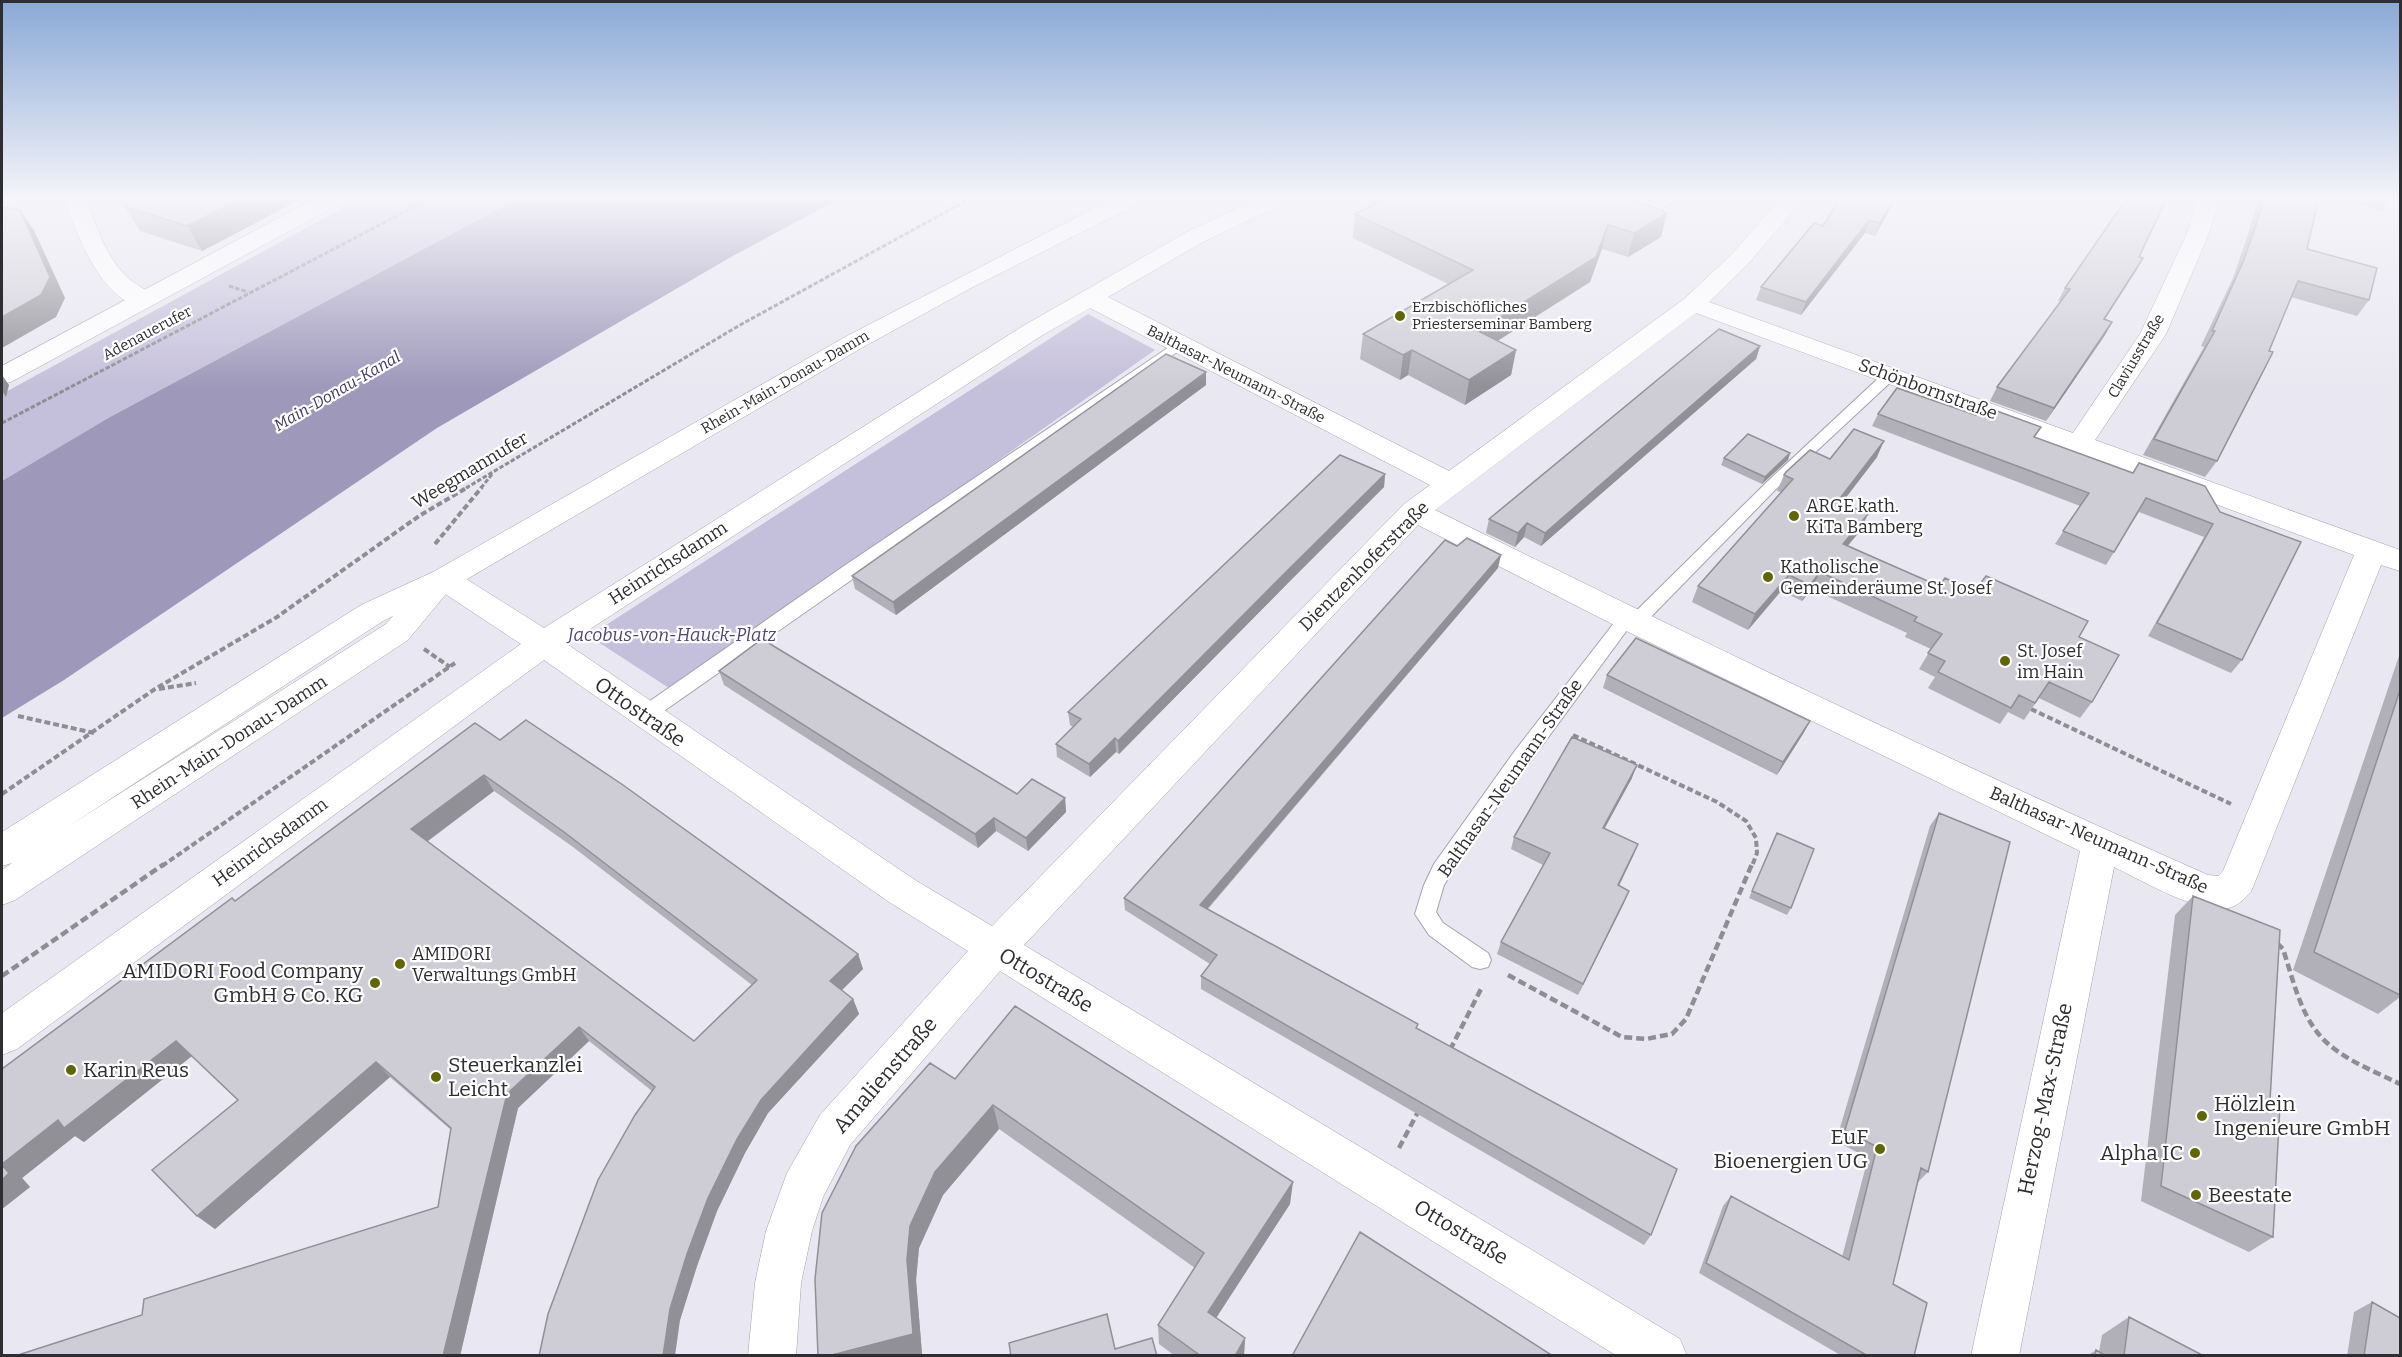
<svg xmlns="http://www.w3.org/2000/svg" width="2402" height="1357" viewBox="0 0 2402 1357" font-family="Bitter,serif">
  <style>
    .green { fill: #c4bfda }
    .water { fill: #9e98ba }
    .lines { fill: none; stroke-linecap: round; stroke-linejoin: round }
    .service-casing { stroke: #a4a2ab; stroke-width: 2 }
    .minor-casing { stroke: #a4a2ab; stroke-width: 1 }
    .tertiary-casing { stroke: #a4a2ab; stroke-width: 1 }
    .path-far2 { stroke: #8e8d94; stroke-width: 3; stroke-dasharray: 4.5 2; stroke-linecap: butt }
    .path-far1 { stroke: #8e8d94; stroke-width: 4; stroke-dasharray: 6 3; stroke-linecap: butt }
    .path { stroke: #8e8d94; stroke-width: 4.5; stroke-dasharray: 8 4; stroke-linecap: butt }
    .service { fill: #fff; fill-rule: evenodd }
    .minor { fill: #fff; fill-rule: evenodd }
    .tertiary { fill: #fff; fill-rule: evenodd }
    .wall { fill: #b1b0b8; fill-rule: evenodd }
    .shaded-wall { fill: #909096 }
    .building { fill: #cecdd6; stroke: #909096; stroke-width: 1.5; fill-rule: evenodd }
    .poi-dot { fill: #606603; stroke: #fff; stroke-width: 2 }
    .labels { text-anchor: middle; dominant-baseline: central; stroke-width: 4.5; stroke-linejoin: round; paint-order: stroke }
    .far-poi-label { font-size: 15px; fill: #2e2e31; stroke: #fff; text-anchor: start }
    .far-street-label { font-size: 15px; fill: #2e2e31; stroke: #fff }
    .far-water-label { font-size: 16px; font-style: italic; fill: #453968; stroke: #fff }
    .street-label { font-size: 18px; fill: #2e2e31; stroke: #fff }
    .poi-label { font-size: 18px; fill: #2e2e31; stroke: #fff; text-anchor: start }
    .park-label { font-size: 18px; font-style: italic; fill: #504575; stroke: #fff }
    .near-street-label { font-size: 21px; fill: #2e2e31; stroke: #fff }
    .near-poi-label { font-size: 21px; fill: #2e2e31; stroke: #fff; text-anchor: start }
  </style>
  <rect width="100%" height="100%" fill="#e9e7f1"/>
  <path class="green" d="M361,198H519L110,417L2,481V394Z
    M1088,314L1155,350L672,690L589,636Z"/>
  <path class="water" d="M519,198H841L731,257L437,428L64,680L2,718V481L110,417Z"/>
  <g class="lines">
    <defs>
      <path id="service" d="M1663,198H1678L1647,219H1639V213Z
        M1178,341L1185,345L1183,348L651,720H637L635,715L637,710L844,566Z
        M1890,371L1897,375L1895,378L1778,487L1642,626H1630L1466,849L1444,885L1436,912L1443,923L1488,953L1491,960L1488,967L1480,969L1472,967L1429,935L1415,914L1424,885L1434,864L1514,752L1621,614H1633L1768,481L1885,372Z"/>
      <path id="minor" d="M63,198H85C96,224 105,256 126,276C135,285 148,289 155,299L152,304C105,316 76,230 63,198Z
        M1258,198H1287L1284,203L1203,242L1108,297L1449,471L1684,299L1732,254L1781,198H1804L1748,264L1709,302L2073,433L2140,334L2185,238L2199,198H2221L2207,238L2166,334L2095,440L2400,550V571L2381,565L2251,892C2244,899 2239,905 2229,908C2200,915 2141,880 2114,867L2019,1356H1971L2080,851L1616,626L1418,525L1024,945L1680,1339L1687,1356H1617L1000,971L850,1145L823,1197L812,1231L801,1283L796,1356H748L755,1283L766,1231L787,1173L820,1115L968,951L889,902L544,660L17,1049L2,1055V1013L521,644L433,586L429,579L433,572L444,569L455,572L544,628L1023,326L1187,232ZM1090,308L1430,485L1404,504L992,926L915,880L567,644L1041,336ZM1696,313L2354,555L2223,871L2218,876L2208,875C1947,760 1690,636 1435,510Z"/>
      <path id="tertiary" d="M316,198H344L341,203L11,382L2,384V366Z
        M1114,198H1142L1139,203L971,288L865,346L450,589L408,640L15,900L2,905V870L12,863L2,866V832L361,605L433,572L847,336ZM393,616L386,624L69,826L383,621Z"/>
    </defs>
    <use href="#service" class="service-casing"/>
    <use href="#minor" class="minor-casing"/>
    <use href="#tertiary" class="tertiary-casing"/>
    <path class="path-far2" d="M229,286L248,292
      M2,423L431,198
      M466,488L740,325L971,198
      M481,488L493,473"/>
    <path class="path-far1" d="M435,544L482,487
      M424,649L450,667
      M159,689L196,683
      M2031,709L2231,804
      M18,716L94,733
      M1573,735L1717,802L1746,821L1756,838L1757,853L1752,866
      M2,794L155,689L277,617L419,516L468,487
      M162,866L455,663"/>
    <path class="path" d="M2277,943L2283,949C2292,976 2299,1009 2317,1032C2336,1057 2372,1070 2400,1084
      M1508,975L1622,1037L1646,1039L1672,1034L1686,1019L1752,864
      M2,976L164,864
      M1450,1050L1482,987
      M1399,1148L1419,1110"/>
    <use href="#service" class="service"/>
    <use href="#minor" class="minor"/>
    <use href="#tertiary" class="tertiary"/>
  </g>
  <path class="wall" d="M119,198H303L202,251L140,231Z
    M1370,198H1631L1661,237L1628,257L1602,249L1590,282L1497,341L1516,350L1511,375L1465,405L1408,375L1400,380L1360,359L1363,334L1448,284L1353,238L1355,214L1369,207Z
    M1896,198L1875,236L1865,233L1801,315L1756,300L1761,287L1823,226Z
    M2259,198H2319L2307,249L2369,300L2357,316L2291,297L2217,461L2205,477L2143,455L2204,347L2201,346L2233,278L2246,240Z
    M2330,198H2390L2382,210Z
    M2139,257L2143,258L2104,320L2112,322L2105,335L2046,421L1990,401L1997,387L2061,301H2058L2065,288Z
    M1760,346L1756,359L1541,546L1524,537L1515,547L1486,533L1489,519Z
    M1206,372V385L896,615L855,589L852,576Z
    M1878,414L1976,415L2041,427L2035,437L2133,473L2139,463L2205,486L2242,660L2231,673L2148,636L2204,537L2139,512L2106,565L2055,544L2080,506L1872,426Z
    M1790,453L1788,460L1762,484L1721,465L1724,458Z
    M1877,457L1842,503L1860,531L1848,545L1939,586L2079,637L2092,702L2080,718L2039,698L2024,720L2008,712L2000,724L1928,688L1935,677L1919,669L1931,649L1905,637L1907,633L1812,589L1802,601L1781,591L1748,630L1692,602L1698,586L1781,492L1777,491L1784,475L1830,459Z
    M1385,474L1384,487L1289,582L1119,754L1116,752L1090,777L1057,757L1056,744L1073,727L1070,725L1068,712Z
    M1498,568L1208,909L1418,1024L1417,1028L1651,1235L1644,1245L1201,989V976L1210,964L1125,910L1124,898Z
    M2400,653V997L2378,1014L2293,970Z
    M719,671L1017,794L1065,798L1066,812L1028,851L996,831L978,848L724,685Z
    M1607,675L1810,721L1803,734L1777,775L1603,688Z
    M500,740L858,954L863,969L842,990L853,999L859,1014L768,1113L745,1153L717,1211L697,1266L680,1320L652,1091L589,1041L518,1108L460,1356H15L142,1315L438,1207L451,1130L390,1077L215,1229L197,1216L238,1100L192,1056L84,1142L75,1136L22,1178L30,1187L2,1209V1069L235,901ZM494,791L573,847L752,985L694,1041L427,842Z
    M1632,778L1605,828L1638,844L1633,856L1619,886L1624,903L1578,995L1497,954L1501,942L1543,865L1511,849L1514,837Z
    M1939,813L1928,1172L1918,1182L1893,1284L1914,1356H1842L1699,1273L1723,1206L1731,1196L1842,1257L1868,1158L1836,1141L1930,826Z
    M1777,833L1791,908L1787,915L1749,898Z
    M2193,896L2270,1100L2273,1237L2249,1252L2141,1201L2175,915Z
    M955,1079L1290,1204L1216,1318L1245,1338L1244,1356H1175L1159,1344L1158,1325L1195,1268L999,1129L943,1195L919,1248L916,1280L922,1354L915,1356H818Z
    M2372,1302L2400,1356H2347L2354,1312Z
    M2129,1317L2204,1356H2087L2096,1350L2099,1352L2102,1335Z"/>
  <path class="shaded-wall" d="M242,198H303L202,251L187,226Z
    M1894,198H1896L1875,236L1880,223Z
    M20,210L34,230L65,298L56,317L2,348V317Z
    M1667,213L1661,237L1628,257L1634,233Z
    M1869,220L1865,233L1801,315L1806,302Z
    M1608,225L1602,249L1590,282L1474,356L1478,331Z
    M2143,258L2136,271L2096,333L2104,319Z
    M2112,322L2105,335L2046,421L2054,408Z
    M1760,346L1756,359L1541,546L1545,533Z
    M1412,350L1408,375L1400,380L1403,355Z
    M1516,350L1511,375L1465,405L1469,380Z
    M1206,372V385L896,615L893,602Z
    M2,375L9,385L6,397L2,391Z
    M1884,441L1877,457L1830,518L1838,501Z
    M1790,453L1788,460L1762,484L1765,477Z
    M1385,474L1384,487L1289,582L1119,754L1118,741L1290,568Z
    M1868,514L1860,531L1836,560L1843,544Z
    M1527,523L1524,537L1515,547L1518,533Z
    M1501,555L1498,568L1200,917V905Z
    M1820,572L1812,589L1802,601L1810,585Z
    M1789,575L1781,591L1748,630L1755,614Z
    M1810,721L1803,734L1777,775L1783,762Z
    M1115,738L1116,752L1090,777L1089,764Z
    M1637,765L1632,778L1598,840L1603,828Z
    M484,775L494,791L422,845L411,829Z
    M1065,798L1066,812L1028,851L1026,838Z
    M994,818L996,831L978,848L975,834Z
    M1638,844L1633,856L1613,898L1618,885Z
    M1629,891L1624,903L1578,995L1583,984Z
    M858,954L863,969L836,996L830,981Z
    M853,999L859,1014L768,1113L745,1153L717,1211L697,1266L680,1320L675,1356H663L670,1309L687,1254L708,1198L737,1139L761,1100Z
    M579,1027L589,1041L518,1108L460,1356H443L507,1094Z
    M176,1041L193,1055L84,1142L75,1136L22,1178L30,1187L2,1209V1164L58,1120Z
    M376,1062L390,1077L215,1229L197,1216Z
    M993,1105L999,1129L943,1195L919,1248L916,1280L922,1354L915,1356H828L907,1260L910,1226L935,1172Z
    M1293,1182L1290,1204L1207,1332L1208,1312Z
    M1245,1338L1244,1356H1235Z"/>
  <path class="building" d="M119,198H242L187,226L124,206Z
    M1386,198H1631L1667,213L1634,233L1608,225L1596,257L1478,331L1516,350L1469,380L1412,350L1403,355L1363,334L1473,270L1355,214Z
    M1840,198H1894L1880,223L1869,220L1806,302L1761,287L1814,223L1823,226Z
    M2127,198H2167L2139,257L2143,258L2104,319L2112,322L2054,408L1997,387L2070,289L2065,288Z
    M2264,198H2319L2307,249L2377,268L2369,300L2298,281L2269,351L2273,352L2217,461L2154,439L2215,331H2212L2243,262L2256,225Z
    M2,207L20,210L50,277L41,295L2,317Z
    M1719,329L1760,346L1545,533L1527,523L1518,533L1489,519Z
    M1166,354L1206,372L893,602L852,576Z
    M1897,388L1976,415L1983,406L2041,427L2034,437L2133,473L2139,463L2205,486L2220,512L2301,542L2242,660L2157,623L2213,524L2146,498L2114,552L2063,531L2089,493L1878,414Z
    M1854,429L1884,441L1838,501L1868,514L1843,544L1939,586L1945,578L1974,592L1986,576L2088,621L2079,637L2119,655L2092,702L2049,682L2035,703L2019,695L2011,708L1938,672L1945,661L1928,653L1942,634L1914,621L1917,617L1820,572L1810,585L1789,575L1755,614L1698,586L1793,479L1784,475L1786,472L1810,450L1830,459Z
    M1748,434L1790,453L1765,477L1724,458Z
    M1340,455L1385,474L1290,568L1118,741L1115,738L1089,764L1056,744L1081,719L1068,712Z
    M1467,538L1501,555L1200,905L1418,1024L1416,1028L1677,1169L1651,1235L1201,976L1217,955L1124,898L1445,540L1457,546Z
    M1636,638L1810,721L1783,762L1607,675Z
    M762,639L1017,794L1032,779L1065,798L1026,838L994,818L975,834L719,671Z
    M2400,690V995L2314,952Z
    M526,720L623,785L858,954L830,981L853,999L761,1100L737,1139L708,1198L687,1254L670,1309L663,1356H539L548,1314L598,1180L635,1115L655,1087L579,1027L507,1094L443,1356H15L142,1315L144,1299L438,1207L451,1128L376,1062L197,1216L152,1170L238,1100L176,1041L64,1128L58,1120L2,1164V1069L232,898L235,901L475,723L500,740ZM484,775L564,832L757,980L694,1041L411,829Z
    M1572,737L1637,765L1603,828L1638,844L1618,885L1629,891L1583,984L1501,942L1550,853L1514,837Z
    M1939,813L2010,842L1928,1172L1921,1168L1893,1284L1927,1303L1914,1356H1868L1706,1263L1731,1196L1849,1260L1877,1147L1845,1130Z
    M1777,833L1814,849L1791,908L1752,891Z
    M2193,896L2280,930L2270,1100L2280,1105L2273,1237L2161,1186Z
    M1015,1006L1293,1182L1208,1312L1245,1338L1235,1356H1201L1158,1325L1204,1253L993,1105L935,1172L910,1226L907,1260L913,1334L828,1356H818L815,1279L822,1213L856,1146L930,1063L955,1079Z
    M2,1165L9,1173L2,1180Z
    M1360,1232L1553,1356H1292Z
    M2372,1302L2400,1318V1356H2364Z
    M1107,1314L1115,1349L1152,1338L1157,1356H1011L1009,1343Z
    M2129,1317L2204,1356H2124Z
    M2096,1350L2106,1356H2095Z"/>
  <linearGradient id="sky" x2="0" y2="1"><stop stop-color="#8aa9d6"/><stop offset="0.51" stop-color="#f5f4f9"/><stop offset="1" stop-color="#f5f4f9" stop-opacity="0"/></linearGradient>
  <rect width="2402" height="388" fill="url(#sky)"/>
  <g class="poi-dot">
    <circle cx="1400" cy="316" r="6"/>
    <circle cx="1794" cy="516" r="6"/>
    <circle cx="1768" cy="577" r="6"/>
    <circle cx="2005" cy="661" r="6"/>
    <circle cx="400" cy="964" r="6"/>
    <circle cx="375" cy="983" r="6"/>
    <circle cx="71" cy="1070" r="6"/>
    <circle cx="436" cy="1077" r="6"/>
    <circle cx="2202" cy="1116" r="6"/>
    <circle cx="1880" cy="1149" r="6"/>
    <circle cx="2195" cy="1153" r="6"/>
    <circle cx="2196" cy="1195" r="6"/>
  </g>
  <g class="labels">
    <g class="far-poi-label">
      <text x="1412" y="307">Erzbischöfliches<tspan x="1412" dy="17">Priesterseminar Bamberg</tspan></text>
    </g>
    <g class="far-street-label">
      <text transform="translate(147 333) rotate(-28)">Adenauerufer</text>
      <text transform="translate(2136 356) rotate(-59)">Claviusstraße</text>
      <text transform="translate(1236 374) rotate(27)">Balthasar-Neumann-Straße</text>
      <text transform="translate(785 382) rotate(-30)">Rhein-Main-Donau-Damm</text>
    </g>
    <g class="far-water-label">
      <text transform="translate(337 391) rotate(-30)">Main-Donau-Kanal</text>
    </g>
    <g class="street-label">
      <text transform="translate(1928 389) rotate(20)">Schönbornstraße</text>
      <text transform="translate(470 470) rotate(-31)">Weegmannufer</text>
      <text transform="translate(668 563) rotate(-33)">Heinrichsdamm</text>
      <text transform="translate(1364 566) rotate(-45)">Dientzenhoferstraße</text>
      <text transform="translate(229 742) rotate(-33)">Rhein-Main-Donau-Damm</text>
      <text transform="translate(1510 778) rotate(-55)">Balthasar-Neumann-Straße</text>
      <text transform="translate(2099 840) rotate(24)">Balthasar-Neumann-Straße</text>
      <text transform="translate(270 842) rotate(-36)">Heinrichsdamm</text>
    </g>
    <g class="poi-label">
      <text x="1806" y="506">ARGE kath.<tspan x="1806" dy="21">KiTa Bamberg</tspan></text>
      <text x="1780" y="567">Katholische<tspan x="1780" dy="21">Gemeinderäume St. Josef</tspan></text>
      <text x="2017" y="651">St. Josef<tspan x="2017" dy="21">im Hain</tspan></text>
      <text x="412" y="954">AMIDORI<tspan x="412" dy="21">Verwaltungs GmbH</tspan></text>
    </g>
    <g class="park-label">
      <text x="672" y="635">Jacobus-von-Hauck-Platz</text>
    </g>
    <g class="near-street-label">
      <text transform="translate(640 712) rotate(35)">Ottostraße</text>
      <text transform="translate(1046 980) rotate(31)">Ottostraße</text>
      <text transform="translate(885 1075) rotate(-49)">Amalienstraße</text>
      <text transform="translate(2045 1099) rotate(-78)">Herzog-Max-Straße</text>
      <text transform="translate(1461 1232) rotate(31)">Ottostraße</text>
    </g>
    <g class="near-poi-label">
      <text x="363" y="971" text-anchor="end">AMIDORI Food Company<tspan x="363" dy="24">GmbH &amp; Co. KG</tspan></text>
      <text x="448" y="1065">Steuerkanzlei<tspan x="448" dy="24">Leicht</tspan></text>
      <text x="83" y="1070">Karin Reus</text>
      <text x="2214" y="1104">Hölzlein<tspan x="2214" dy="24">Ingenieure GmbH</tspan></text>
      <text x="1868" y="1137" text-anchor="end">EuF<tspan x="1868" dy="24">Bioenergien UG</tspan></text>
      <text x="2183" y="1153" text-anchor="end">Alpha IC</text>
      <text x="2208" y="1195">Beestate</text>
    </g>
  </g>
  <rect width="2402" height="1357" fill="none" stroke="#2e2e31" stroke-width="6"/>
</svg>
